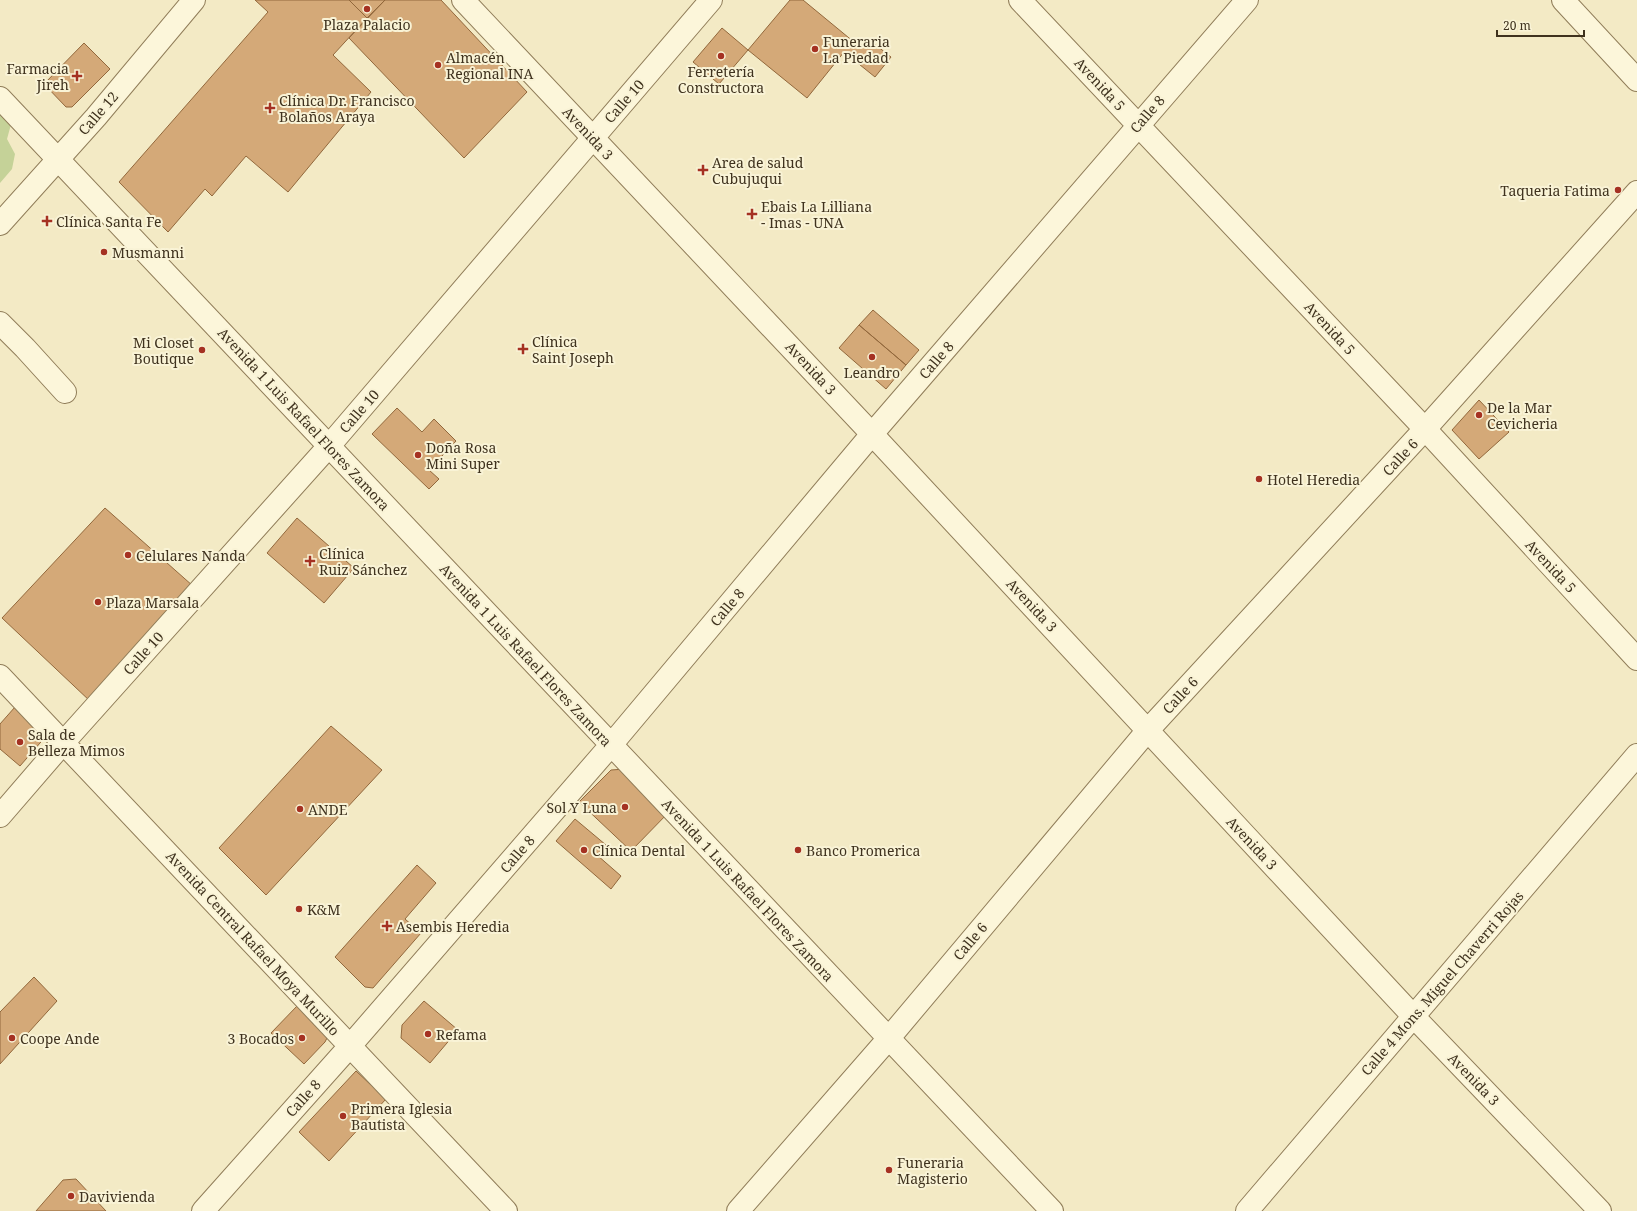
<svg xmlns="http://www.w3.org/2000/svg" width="1637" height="1211" viewBox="0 0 1637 1211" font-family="'Noto Serif',serif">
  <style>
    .green { fill: #c5d298 }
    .building { fill: #d4a978; stroke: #92683c }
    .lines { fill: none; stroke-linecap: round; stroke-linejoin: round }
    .minor-casing { stroke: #907d59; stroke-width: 24 }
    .minor { stroke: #fcf6da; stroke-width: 22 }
    .poi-dot { fill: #a53122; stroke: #f9f3d6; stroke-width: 1.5 }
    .labels { text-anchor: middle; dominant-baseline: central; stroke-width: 4; stroke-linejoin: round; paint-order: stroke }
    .poi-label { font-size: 14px; fill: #3f321e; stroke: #f9f3d6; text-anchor: start }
    .street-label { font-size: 14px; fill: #3f321e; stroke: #f9f3d6 }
  </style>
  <rect width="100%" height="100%" fill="#f3eac5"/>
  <path class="green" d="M0,104L13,117L7,139L15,154L12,169L0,183Z"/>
  <path class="building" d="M255,0H349L367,18L333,55L371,92L288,192L246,156L212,196L205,189L168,232L119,182L268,12Z
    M349,0H385L367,18Z
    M385,0H441L527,92L464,158L349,38Z
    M790,0H803L860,47L867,38L891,57L875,77L844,52L807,98L748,50Z
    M722,28L748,50L719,84L693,62Z
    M84,43L110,69L72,107H66L44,84Z
    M873,310L919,350L906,365L859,325Z
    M859,325L906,365L886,389L839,348Z
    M1479,400L1509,432L1479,459L1452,430Z
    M397,408L422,432L434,419L456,441L429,470L439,479L429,489L372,434Z
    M105,508L193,586L91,702L2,618Z
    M297,518L354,568L324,603L267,553Z
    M15,707L47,735L20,766L0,749V724Z
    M331,726L382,770L266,895L219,848Z
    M625,769L670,811L631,851L579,802L611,770Z
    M575,819L606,845L597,855L621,876L611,889L556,841Z
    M417,865L436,883L405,919L421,933L373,988L365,987L335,957Z
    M34,977L57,1001L0,1064V1012Z
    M424,1001L458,1030L430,1063L401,1038L402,1025Z
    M298,1005L329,1034L325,1042L304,1064L271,1033Z
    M356,1071L386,1099L329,1161L299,1132Z
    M76,1179L106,1211H36L63,1180Z"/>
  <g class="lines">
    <defs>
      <path id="minor" d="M463,0L872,434L1414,1017L1600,1211
        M1020,0L1425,429L1637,659
        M1563,0L1637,80
        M0,98L1052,1211
        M0,224L96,117L194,0
        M0,323L25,348L65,392
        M0,676L506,1211
        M0,816L63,743L329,446L711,0
        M203,1211L350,1046L611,745L872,434L1247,0
        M738,1211L889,1038L1148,730L1425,429L1637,192
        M1247,1211L1637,755"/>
    </defs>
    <use href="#minor" class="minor-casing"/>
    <use href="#minor" class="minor"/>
  </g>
  <g class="poi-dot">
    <circle cx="367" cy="9" r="4"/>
    <circle cx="815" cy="49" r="4"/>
    <circle cx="721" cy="56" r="4"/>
    <circle cx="438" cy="65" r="4"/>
    <path d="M75 70h4v4h4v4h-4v4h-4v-4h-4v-4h4z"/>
    <path d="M268 102h4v4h4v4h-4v4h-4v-4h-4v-4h4z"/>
    <path d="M701 164h4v4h4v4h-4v4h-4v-4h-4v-4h4z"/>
    <circle cx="1618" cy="190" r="4"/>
    <path d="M750 208h4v4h4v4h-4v4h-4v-4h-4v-4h4z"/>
    <path d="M45 215h4v4h4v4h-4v4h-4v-4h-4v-4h4z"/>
    <circle cx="104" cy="252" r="4"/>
    <path d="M521 343h4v4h4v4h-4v4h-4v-4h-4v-4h4z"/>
    <circle cx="202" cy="350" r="4"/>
    <circle cx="872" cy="357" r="4"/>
    <circle cx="1479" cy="415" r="4"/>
    <circle cx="418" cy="455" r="4"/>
    <circle cx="1259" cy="479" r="4"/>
    <circle cx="128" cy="555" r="4"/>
    <path d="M308 555h4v4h4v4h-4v4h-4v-4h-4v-4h4z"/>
    <circle cx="98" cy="602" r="4"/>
    <circle cx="20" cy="742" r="4"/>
    <circle cx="625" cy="807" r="4"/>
    <circle cx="300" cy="809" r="4"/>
    <circle cx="584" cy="850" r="4"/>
    <circle cx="798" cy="850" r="4"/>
    <circle cx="299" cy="909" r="4"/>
    <path d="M385 920h4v4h4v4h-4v4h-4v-4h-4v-4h4z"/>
    <circle cx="428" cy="1034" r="4"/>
    <circle cx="12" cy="1038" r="4"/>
    <circle cx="302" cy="1038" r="4"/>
    <circle cx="343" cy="1116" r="4"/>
    <circle cx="889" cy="1170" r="4"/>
    <circle cx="71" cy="1196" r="4"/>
  </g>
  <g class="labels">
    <g class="poi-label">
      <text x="367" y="24" text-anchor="middle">Plaza Palacio</text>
      <text x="823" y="41">Funeraria<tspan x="823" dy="16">La Piedad</tspan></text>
      <text x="446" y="57">Almacén<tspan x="446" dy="16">Regional INA</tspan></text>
      <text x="69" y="68" text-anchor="end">Farmacia<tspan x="69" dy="16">Jireh</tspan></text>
      <text x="721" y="71" text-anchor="middle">Ferretería<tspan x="721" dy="16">Constructora</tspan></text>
      <text x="279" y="100">Clínica Dr. Francisco<tspan x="279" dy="16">Bolaños Araya</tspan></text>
      <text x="712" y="162">Area de salud<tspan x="712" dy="16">Cubujuqui</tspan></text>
      <text x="1610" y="190" text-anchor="end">Taqueria Fatima</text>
      <text x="761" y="206">Ebais La Lilliana<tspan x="761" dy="16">- Imas - UNA</tspan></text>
      <text x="56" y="221">Clínica Santa Fe</text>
      <text x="112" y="252">Musmanni</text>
      <text x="532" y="341">Clínica<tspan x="532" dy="16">Saint Joseph</tspan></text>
      <text x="194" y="342" text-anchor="end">Mi Closet<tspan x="194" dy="16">Boutique</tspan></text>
      <text x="872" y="372" text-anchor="middle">Leandro</text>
      <text x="1487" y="407">De la Mar<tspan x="1487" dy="16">Cevicheria</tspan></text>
      <text x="426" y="447">Doña Rosa<tspan x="426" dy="16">Mini Super</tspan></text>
      <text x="1267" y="479">Hotel Heredia</text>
      <text x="319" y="553">Clínica<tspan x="319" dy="16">Ruiz Sánchez</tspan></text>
      <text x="136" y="555">Celulares Nanda</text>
      <text x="106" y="602">Plaza Marsala</text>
      <text x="28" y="734">Sala de<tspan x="28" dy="16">Belleza Mimos</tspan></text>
      <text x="617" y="807" text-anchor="end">Sol Y Luna</text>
      <text x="308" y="809">ANDE</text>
      <text x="592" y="850">Clínica Dental</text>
      <text x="806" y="850">Banco Promerica</text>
      <text x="307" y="909">K&amp;M</text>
      <text x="396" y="926">Asembis Heredia</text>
      <text x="436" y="1034">Refama</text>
      <text x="20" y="1038">Coope Ande</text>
      <text x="294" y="1038" text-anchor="end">3 Bocados</text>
      <text x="351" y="1108">Primera Iglesia<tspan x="351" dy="16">Bautista</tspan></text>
      <text x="897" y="1162">Funeraria<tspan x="897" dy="16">Magisterio</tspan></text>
      <text x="79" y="1196">Davivienda</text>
    </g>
    <g class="street-label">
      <text transform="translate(1100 84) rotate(47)">Avenida 5</text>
      <text transform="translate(624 101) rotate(-49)">Calle 10</text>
      <text transform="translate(98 113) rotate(-49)">Calle 12</text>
      <text transform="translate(1147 114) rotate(-49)">Calle 8</text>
      <text transform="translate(588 133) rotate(47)">Avenida 3</text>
      <text transform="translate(1330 328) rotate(47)">Avenida 5</text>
      <text transform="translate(936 360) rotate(-49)">Calle 8</text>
      <text transform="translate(811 368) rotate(47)">Avenida 3</text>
      <text transform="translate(359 411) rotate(-49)">Calle 10</text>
      <text transform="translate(304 419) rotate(47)">Avenida 1 Luis Rafael Flores Zamora</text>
      <text transform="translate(1400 457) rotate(-47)">Calle 6</text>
      <text transform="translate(1551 566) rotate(47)">Avenida 5</text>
      <text transform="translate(1032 605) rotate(47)">Avenida 3</text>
      <text transform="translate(727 607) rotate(-50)">Calle 8</text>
      <text transform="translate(143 653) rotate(-48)">Calle 10</text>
      <text transform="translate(526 655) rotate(47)">Avenida 1 Luis Rafael Flores Zamora</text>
      <text transform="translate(1180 695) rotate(-47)">Calle 6</text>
      <text transform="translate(1252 843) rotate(47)">Avenida 3</text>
      <text transform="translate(517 854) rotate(-49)">Calle 8</text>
      <text transform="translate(748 890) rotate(47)">Avenida 1 Luis Rafael Flores Zamora</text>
      <text transform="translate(970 941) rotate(-50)">Calle 6</text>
      <text transform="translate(253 943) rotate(47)">Avenida Central Rafael Moya Murillo</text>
      <text transform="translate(1442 983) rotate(-49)">Calle 4 Mons. Miguel Chaverri Rojas</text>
      <text transform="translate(1474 1079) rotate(46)">Avenida 3</text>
      <text transform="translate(303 1098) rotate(-48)">Calle 8</text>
    </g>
  </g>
  <path d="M1497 30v6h87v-6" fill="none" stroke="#3f321e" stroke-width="2"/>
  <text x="1503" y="30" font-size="12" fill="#3f321e" stroke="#f9f3d6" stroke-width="3" paint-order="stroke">20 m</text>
</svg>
